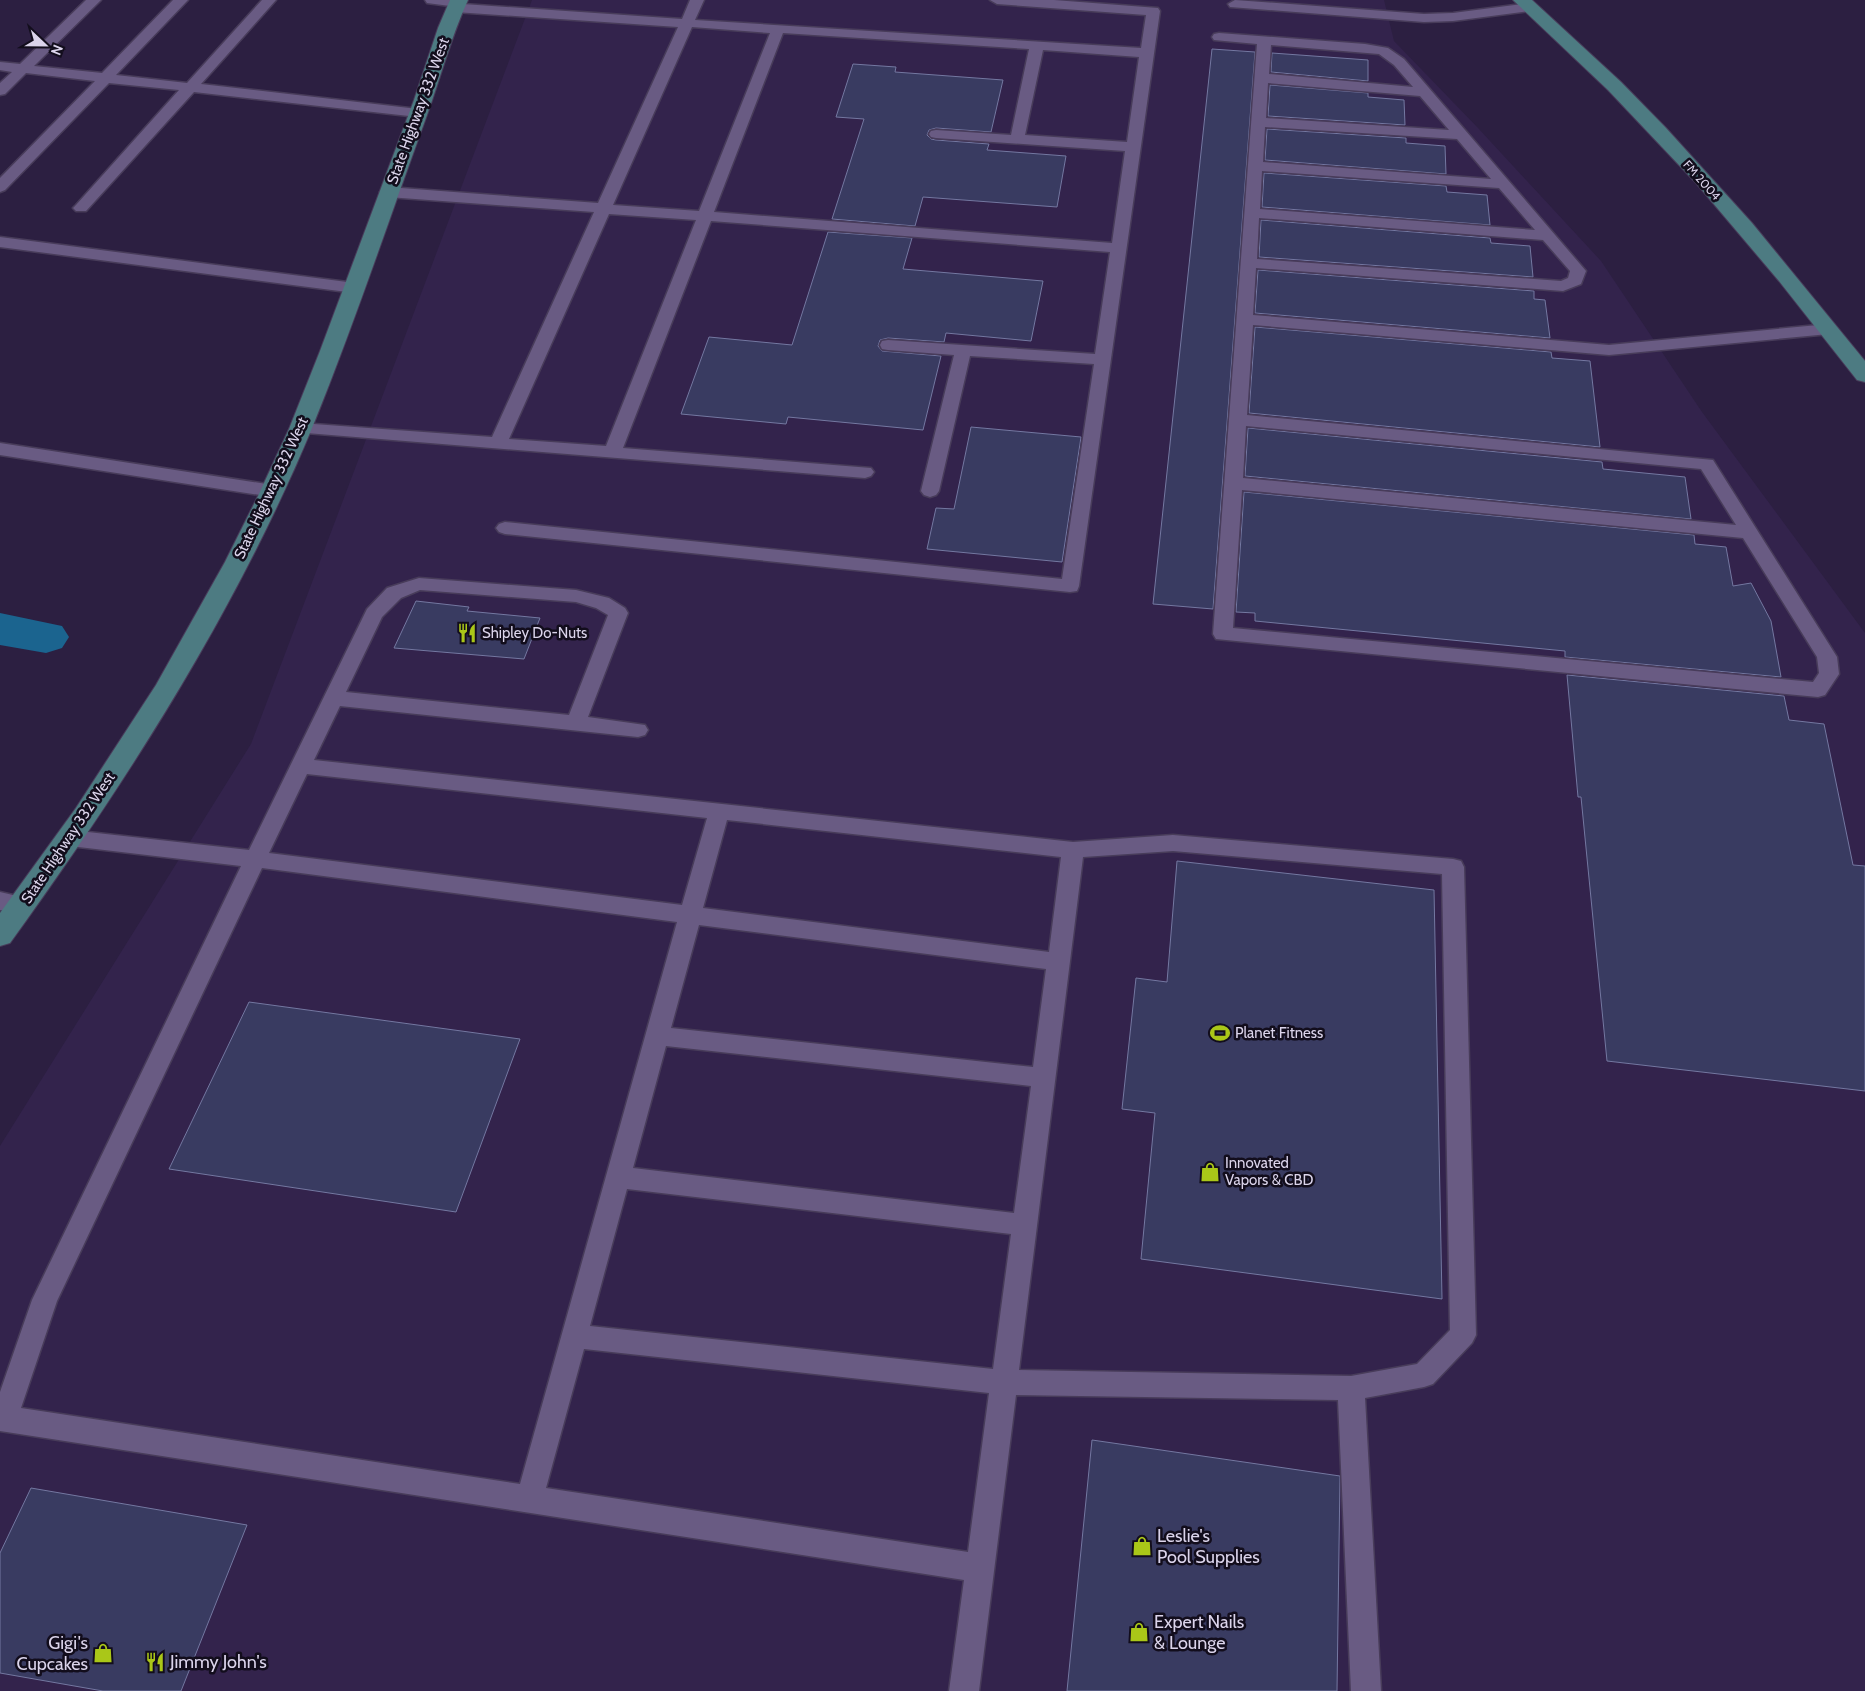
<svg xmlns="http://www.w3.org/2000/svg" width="1865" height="1691" viewBox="0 0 1865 1691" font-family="Cabin,sans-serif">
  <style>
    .built { fill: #33234c }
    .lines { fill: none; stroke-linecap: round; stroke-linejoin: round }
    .canal { fill: #1b648f; fill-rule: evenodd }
    .building { fill: #393b61; stroke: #7478a1 }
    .lane-casing { stroke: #483c5a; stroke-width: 3 }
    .primary-casing { stroke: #483c5a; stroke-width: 2 }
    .lane { fill: #695b83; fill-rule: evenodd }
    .primary { fill: #4d7b82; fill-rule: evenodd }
    .labels { text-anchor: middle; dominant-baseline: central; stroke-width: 5; stroke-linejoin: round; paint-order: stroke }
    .far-street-label { font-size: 12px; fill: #dbd4eb; stroke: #120d1c }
    .street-label { font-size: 15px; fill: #dbd4eb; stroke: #120d1c }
    .poi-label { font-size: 15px; fill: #dbd4eb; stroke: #120d1c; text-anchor: start }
    .near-poi-label { font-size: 18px; fill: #dbd4eb; stroke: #120d1c; text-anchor: start }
  </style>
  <rect width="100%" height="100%" fill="#2c1f41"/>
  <path class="built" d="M532,0H1384L1394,41L1478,128L1601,261L1702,412L1865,633V1691H0V1146L251,744Z"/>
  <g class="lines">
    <path class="canal" d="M0,613L62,626L69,637L62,648L46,653L0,645Z"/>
  </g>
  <path class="building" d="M1212,49L1255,52L1213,609L1153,604Z
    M1272,53L1368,60V81L1271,72Z
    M853,64L896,67L895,72L1003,80L991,132L936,128L929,130L927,135L931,139L936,140L989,144L987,150L1066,156L1057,207L923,197L915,226L832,219L864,119L836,117Z
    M1270,85L1368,93V97L1404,100L1405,125L1268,116Z
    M1267,129L1406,138V143L1445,146L1446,174L1265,160Z
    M1264,173L1446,186L1447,192L1487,195L1490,225L1262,207Z
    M1261,220L1490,238L1491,243L1530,246L1533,277L1259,257Z
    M828,232L912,238L903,269L1043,281L1031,341L946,333L944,342L888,338L880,340L878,346L882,351L941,356L923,430L788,417L786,424L681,414L709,337L792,345Z
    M1258,270L1534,291V299L1545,300L1550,338L1255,313Z
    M1255,327L1551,352L1552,358L1590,361L1600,447L1249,413Z
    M971,427L1081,437L1062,562L927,549L936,508L954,509Z
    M1248,428L1602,462L1603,469L1685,477L1691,519L1245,476Z
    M1244,492L1694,535L1695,544L1726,547L1733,586L1751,583L1771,621L1781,677L1565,657V651L1255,621V613L1236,612Z
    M416,601L469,607L467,611L540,618L524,659L394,648Z
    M1567,675L1784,696L1789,720L1824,724L1853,865L1865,866V1091L1607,1061L1581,797H1578Z
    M1177,861L1434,890L1442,1299L1141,1259L1155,1113L1122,1109L1136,978L1167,982Z
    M249,1002L520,1039L456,1212L169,1169Z
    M1092,1440L1340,1476L1337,1691H1067Z
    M31,1488L247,1525L181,1691H103L0,1673V1553Z"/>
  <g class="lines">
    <defs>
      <path id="lane" d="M86,0H101L34,66L102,73L173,0H188L116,75L187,83L262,0H276L201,84L418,109L423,110L425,113L423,116L418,117L194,92L86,211H76L73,208L76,205L179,90L109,83L5,190L0,192V178L95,81L26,73L5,94L0,95V83L12,72L0,70V62L20,64Z
        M425,0H461L463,4L682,19L690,0H704L695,20L1141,48L1146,15L997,4L990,0H1054L1158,8L1160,11L1079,586L1077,591L1070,592L505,534L499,532L496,528L499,524L505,522L1062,579L1094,364L970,356L939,491L936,495L930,497L924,495L921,491L954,355L888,350L882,349L880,345L882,341L888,340L1095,354L1110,252L711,221L623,448L871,468L874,472L871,476L865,478L294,432L291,428L294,424L300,423L492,437L594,212L388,197L383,195L380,192L383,189L388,187L598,203L678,27L455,12L450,11L448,8L450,6L427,3ZM692,27L770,33L699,211L613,205ZM783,33L1029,49L1011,135L936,130L931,131L929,134L931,137L936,138L1125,151L1112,243L714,212ZM1043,50L1139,57L1127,142L1025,135ZM609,214L696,220L606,446L509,439Z
        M1235,0L1424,14L1453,13L1530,3L1537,7L1530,11L1453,21L1424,22L1230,7L1228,4Z
        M1219,33L1365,44L1388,48L1404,59L1586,271L1581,284L1563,291L1256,268L1253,315L1609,345L1829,324L1835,326L1837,329L1835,332L1829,334L1609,355L1253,325L1247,415L1713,460L1837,657L1839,674L1825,695L1818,697L1216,639L1213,634L1257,44L1214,40L1212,37L1214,34ZM1271,45L1379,54L1394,65L1413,87L1269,74ZM1268,83L1420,96L1449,130L1266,118ZM1265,127L1457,139L1491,179L1263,162ZM1262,171L1499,188L1535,230L1260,209ZM1259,218L1543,240L1570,271L1568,278L1561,281L1257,259ZM1246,426L1701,469L1736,525L1243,478ZM1242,490L1743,538L1817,657L1819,673L1813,682L1233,628Z
        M0,237L355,283L361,285L363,288L361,291L355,293L0,247Z
        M0,443L273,485L279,487L282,491L279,495L273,497L0,455Z
        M419,578L576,590L609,598L625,608L628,613L588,717L645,725L648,730L645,735L638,737L340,706L314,760L1073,842L1173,835L1453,859L1461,861L1464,867L1476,1335L1472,1343L1433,1384L1424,1387L1365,1398L1381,1691H1351L1338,1400L1016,1395L979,1691H949L964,1580L0,1431V1392L32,1300L241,866L70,846L63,844L59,838L63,832L70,830L249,850L367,609L387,588ZM420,590L576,602L596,608L608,615L569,715L346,692L382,617L401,598ZM307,774L707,818L682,905L269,853ZM727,820L1061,857L1049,952L703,908ZM1173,851L1442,874L1450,1330L1417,1364L1351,1376L1019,1370L1083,857ZM262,868L677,922L520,1484L21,1408L57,1301ZM699,925L1046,969L1033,1067L671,1028ZM666,1046L1031,1086L1014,1213L633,1168ZM627,1189L1011,1234L993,1369L590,1326ZM584,1349L989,1393L968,1552L546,1488Z
        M0,892L30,899L33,905L30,911L22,914L0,910Z"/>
      <path id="primary" d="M450,0H468C451,37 441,76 427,115C389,219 354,325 312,428C235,613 127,781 10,943L0,946V913L76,808L156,685L225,562L258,496L289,429L320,351L414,100L438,28Z
        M1513,0H1532L1621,82L1666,128L1752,223L1865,361V382L1857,380L1779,281L1696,183L1608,90Z"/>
    </defs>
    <use href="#lane" class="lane-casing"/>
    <use href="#primary" class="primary-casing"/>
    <use href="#lane" class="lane"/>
    <use href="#primary" class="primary"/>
  </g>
  <defs>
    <symbol id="restaurant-bare" viewBox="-9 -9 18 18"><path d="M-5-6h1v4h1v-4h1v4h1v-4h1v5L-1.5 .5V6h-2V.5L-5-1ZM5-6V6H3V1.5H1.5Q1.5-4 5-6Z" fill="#aac718" stroke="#120d1c" stroke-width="2.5" paint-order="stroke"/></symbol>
    <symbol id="stadium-bare" viewBox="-9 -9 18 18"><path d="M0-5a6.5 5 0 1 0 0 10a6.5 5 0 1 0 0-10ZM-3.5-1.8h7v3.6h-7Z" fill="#aac718" stroke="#120d1c" stroke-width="2.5" paint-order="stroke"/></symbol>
    <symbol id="shop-bare" viewBox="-9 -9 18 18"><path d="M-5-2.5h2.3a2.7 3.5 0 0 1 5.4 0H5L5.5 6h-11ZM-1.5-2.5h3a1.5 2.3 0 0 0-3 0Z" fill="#aac718" stroke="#120d1c" stroke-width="2.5" paint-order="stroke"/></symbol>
  </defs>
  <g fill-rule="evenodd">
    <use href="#restaurant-bare" x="453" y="619" width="28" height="28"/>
    <use href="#stadium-bare" x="1206" y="1019" width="28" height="28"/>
    <use href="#shop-bare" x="1196" y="1158" width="28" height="28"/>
    <use href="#shop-bare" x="1128" y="1532" width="28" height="28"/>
    <use href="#shop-bare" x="1125" y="1618" width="28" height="28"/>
    <use href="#shop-bare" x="89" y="1639" width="28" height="28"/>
    <use href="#restaurant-bare" x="141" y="1648" width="28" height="28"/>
  </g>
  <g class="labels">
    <g class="far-street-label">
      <text transform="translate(1702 180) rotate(48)">FM 2004</text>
    </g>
    <g class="street-label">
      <text transform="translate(418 111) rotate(-70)">State Highway 332 West</text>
      <text transform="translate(271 488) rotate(-65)">State Highway 332 West</text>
      <text transform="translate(68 838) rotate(-56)">State Highway 332 West</text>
    </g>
    <g class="poi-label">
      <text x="482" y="633">Shipley Do-Nuts</text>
      <text x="1235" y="1033">Planet Fitness</text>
      <text x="1225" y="1163">Innovated<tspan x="1225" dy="17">Vapors &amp; CBD</tspan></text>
    </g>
    <g class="near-poi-label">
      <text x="1157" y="1536">Leslie's<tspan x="1157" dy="21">Pool Supplies</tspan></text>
      <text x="1154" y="1622">Expert Nails<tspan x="1154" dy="21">&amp; Lounge</tspan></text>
      <text x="88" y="1643" text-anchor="end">Gigi's<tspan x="88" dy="21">Cupcakes</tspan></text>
      <text x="170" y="1662">Jimmy John's</text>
    </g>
  </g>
  <g transform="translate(45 45) rotate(112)" stroke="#120d1c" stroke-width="4" paint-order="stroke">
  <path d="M0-4L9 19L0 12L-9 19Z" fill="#dbd4eb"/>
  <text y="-8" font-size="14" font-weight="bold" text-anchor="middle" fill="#dbd4eb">N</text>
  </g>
</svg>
